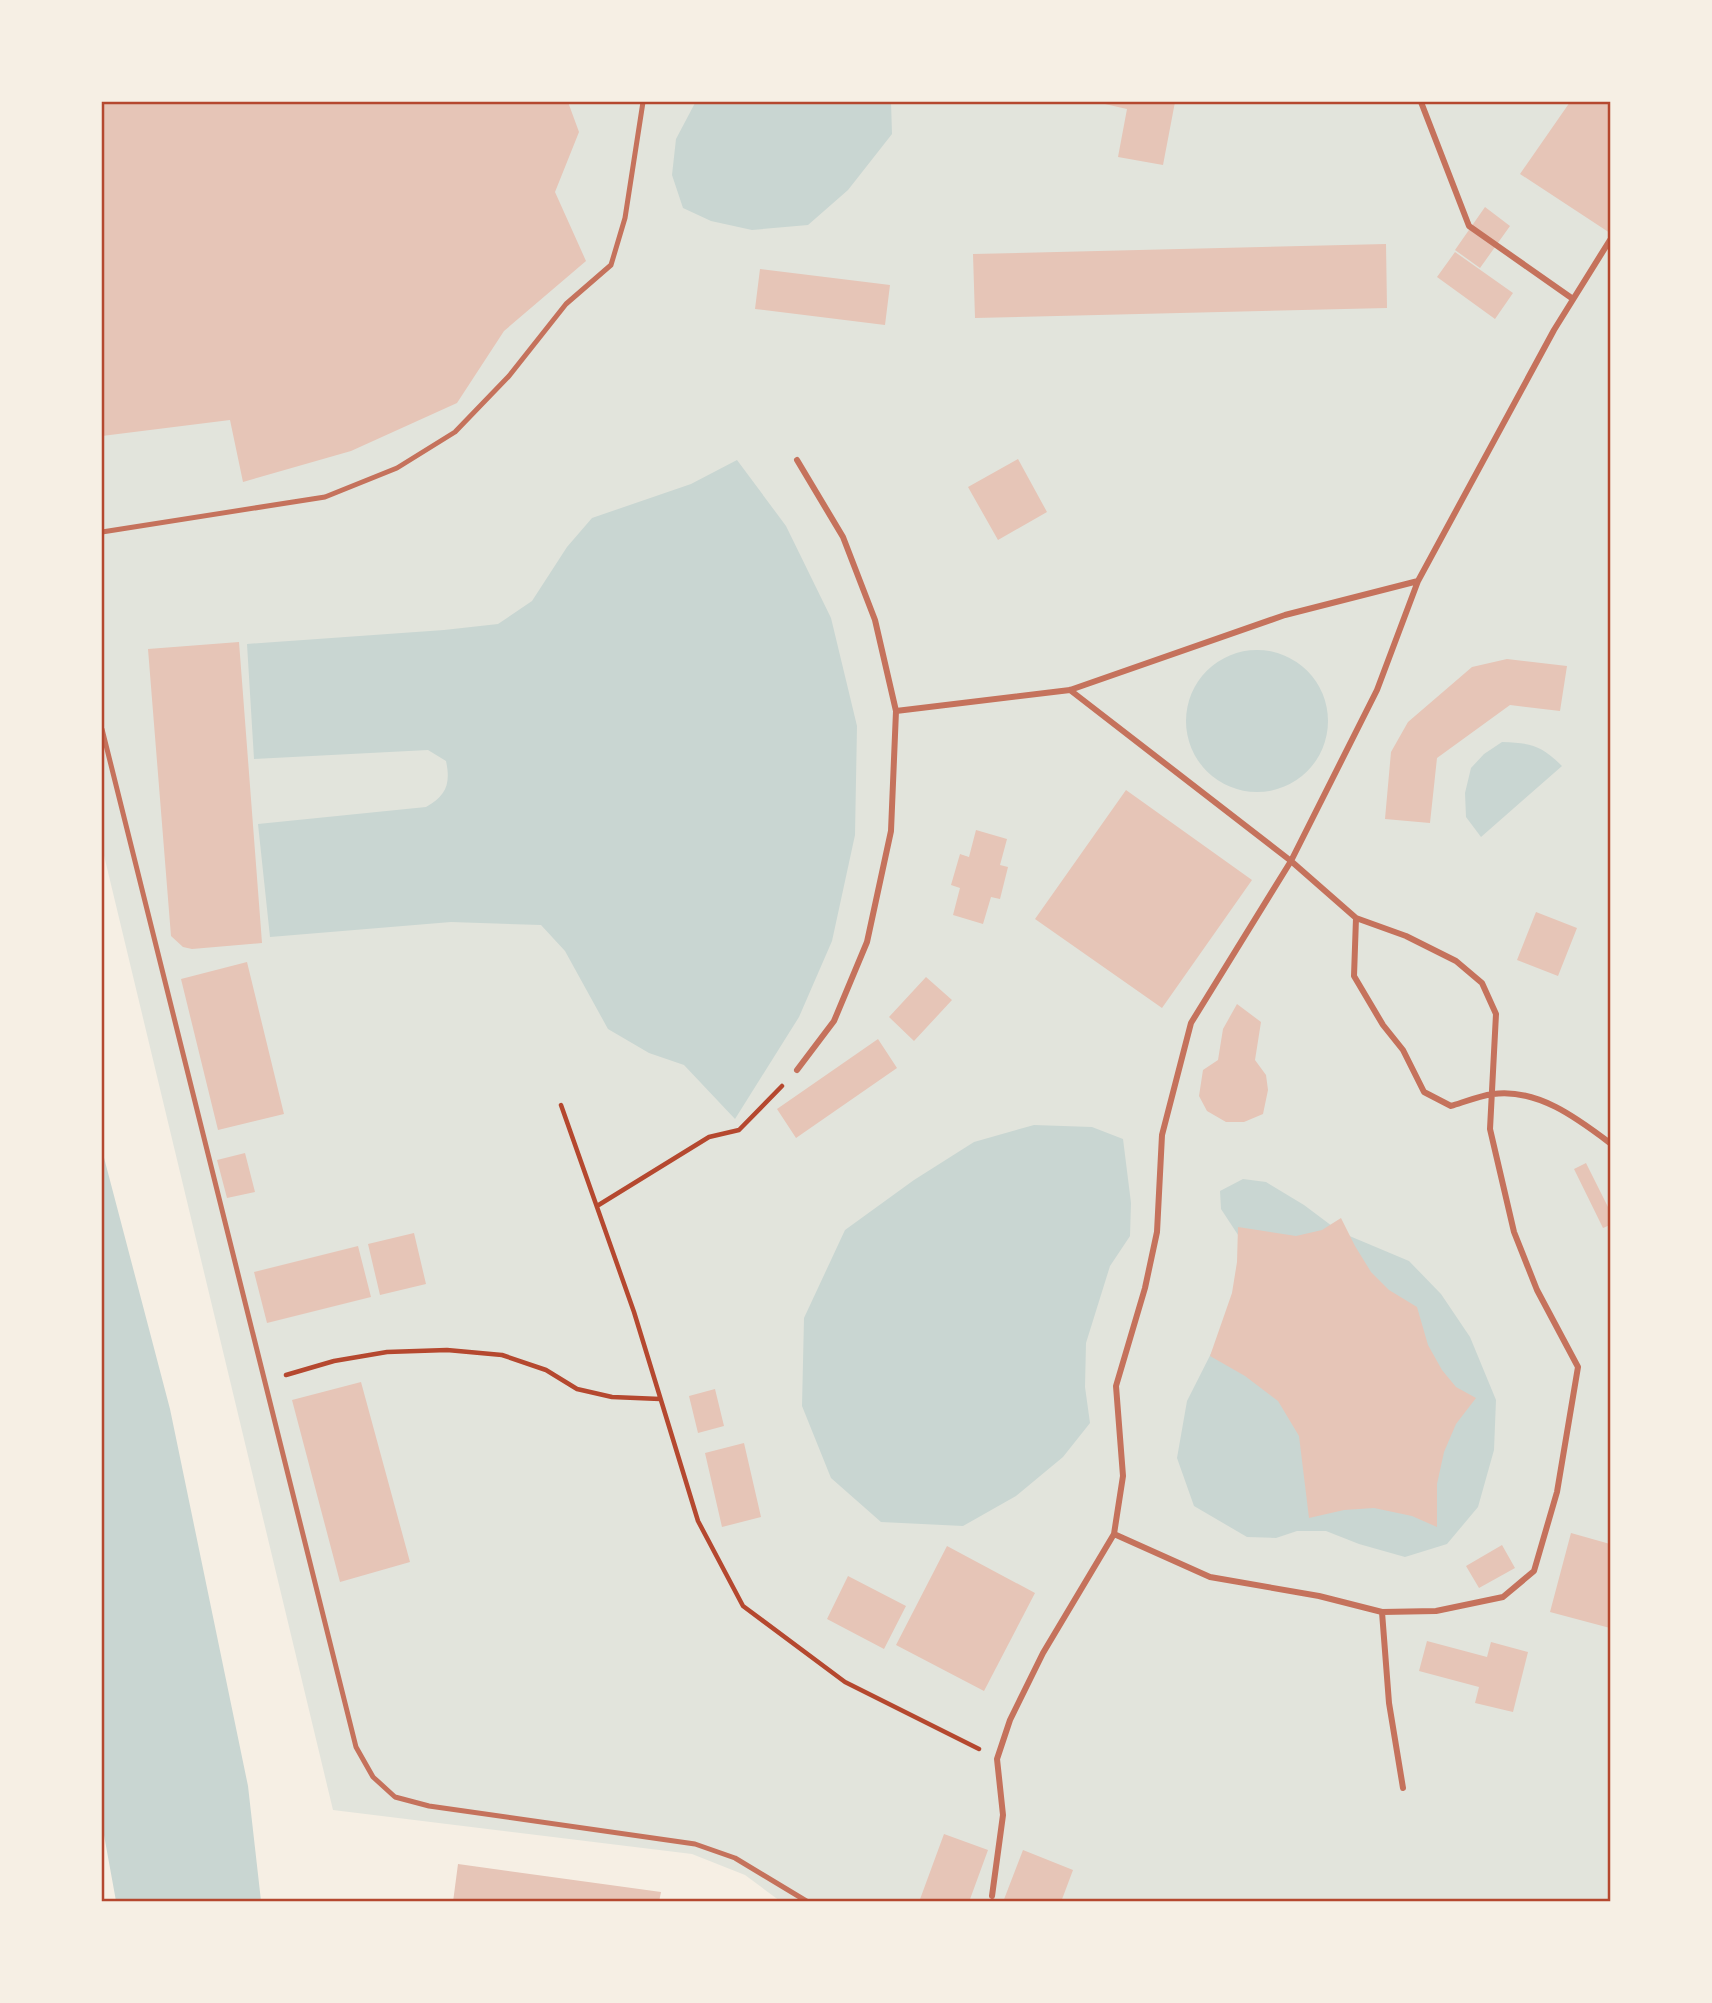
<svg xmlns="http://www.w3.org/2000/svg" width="1712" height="2003" viewBox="0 0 1712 2003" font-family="Karla,sans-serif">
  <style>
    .green { fill: #e2e4dc }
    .water { fill: #c9d6d2 }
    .building { fill: #e6c5b7 }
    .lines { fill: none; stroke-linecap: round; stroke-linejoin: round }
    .path { stroke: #b5482f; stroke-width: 4.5 }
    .service { stroke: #c5725c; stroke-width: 5 }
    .pedestrian { stroke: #c5725c; stroke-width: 6 }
    .neatline { fill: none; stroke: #b5482f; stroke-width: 2.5 }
  </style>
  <rect width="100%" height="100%" fill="#f6efe4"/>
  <path class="green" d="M102,102H1610V1901H780L745,1875L692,1854L333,1810L102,847Z"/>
  <path class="water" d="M699,102H891L892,134L848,190L808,225L752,230L711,221L683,208L672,175L676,139L695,103Z
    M737,460L786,526L831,618L857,726L855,835L832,941L799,1017L735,1119L684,1065L649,1053L608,1029L565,951L541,925L451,922L270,937L258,824L426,807C446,796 451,784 446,761L428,750L254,759L247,644L444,630L498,624L532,601L567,547L592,518L691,484Z
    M1186 721a71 71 0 1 1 142 0a71 71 0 1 1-142 0Z
    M1502,742C1531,743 1541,745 1562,766L1481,837L1466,817L1465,793L1471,768L1484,754Z
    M1034,1125L1092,1127L1123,1139L1131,1203L1130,1236L1110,1266L1086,1343L1085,1387L1090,1423L1063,1457L1016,1496L963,1526L881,1522L831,1478L802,1406L804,1318L845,1230L914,1180L974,1142Z
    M102,1150L170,1409L248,1786L261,1901H116L102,1824Z
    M1243,1179L1266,1182L1304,1205L1340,1232L1409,1261L1441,1294L1470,1337L1496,1400L1494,1450L1478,1507L1447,1544L1405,1557L1359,1544L1326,1531H1297L1276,1538L1247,1537L1194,1506L1177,1458L1187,1401L1228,1320L1242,1241L1221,1209L1220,1191Z"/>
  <path class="building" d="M102,102H568L579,132L555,192L586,261L504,331L457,403L351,451L243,482L230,420L102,436Z
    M1096,102H1175L1163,165L1118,157L1127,109Z
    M1570,102H1610V233L1520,174Z
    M1485,207L1510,226L1480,268L1455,250Z
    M1386,244L1387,308L975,318L973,254Z
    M1455,252L1513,293L1495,319L1437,277Z
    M760,269L890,285L885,325L755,309Z
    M1018,459L1047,512L998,540L968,487Z
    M239,642L262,943L192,949L183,947L171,936L148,649Z
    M1507,659L1567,666L1560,711L1510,705L1437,758L1430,823L1385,819L1391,752L1408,722L1472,667Z
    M1126,790L1252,880L1162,1008L1035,919Z
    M976,830L1007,839L1000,865L1008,867L1000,899L991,897L983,924L953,915L960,888L951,885L960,854L969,857Z
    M1536,912L1577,928L1558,976L1517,960Z
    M247,962L284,1114L218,1130L181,979Z
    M926,977L952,1000L914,1041L889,1017Z
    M1237,1004L1261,1022L1255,1060L1266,1075L1268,1090L1263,1114L1244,1122H1226L1207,1111L1199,1096L1203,1070L1218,1060L1223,1029Z
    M878,1039L897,1068L796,1138L777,1109Z
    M245,1153L255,1192L227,1198L217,1160Z
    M1586,1163L1610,1211V1225L1603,1228L1574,1169Z
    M1341,1218L1355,1246L1371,1272L1389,1290L1417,1307L1428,1345L1442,1370L1456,1387L1476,1398L1456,1424L1444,1452L1437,1484V1527L1412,1516L1374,1508L1344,1510L1309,1518L1299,1436L1278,1401L1245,1376L1210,1356L1232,1293L1237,1262L1238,1227L1296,1236L1322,1230Z
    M414,1233L426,1284L380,1295L368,1244Z
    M358,1246L371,1297L267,1323L254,1272Z
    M361,1382L410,1562L340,1582L292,1400Z
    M715,1389L724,1426L698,1433L689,1396Z
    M744,1443L761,1517L722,1527L705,1453Z
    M1571,1533L1610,1544V1628L1550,1612Z
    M1502,1545L1515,1568L1479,1588L1466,1566Z
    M947,1546L1035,1593L984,1691L896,1645Z
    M848,1576L906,1606L884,1649L827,1619Z
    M1427,1641L1487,1657L1491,1642L1528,1652L1513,1712L1475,1703L1479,1687L1419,1671Z
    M944,1834L988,1850L969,1902H919Z
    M1023,1850L1073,1870L1061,1902H1003Z
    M458,1864L661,1892L659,1902H453Z"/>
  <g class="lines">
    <path class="path" d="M561,1105L634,1312L698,1521L743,1606L845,1682L979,1749
      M597,1206L709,1137L739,1130L782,1086
      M286,1375L334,1361L387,1352L447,1350L502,1355L546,1370L577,1389L612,1397L660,1399"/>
    <path class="service" d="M102,532L325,497L397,468L455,432L509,376L566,304L611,265L625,218L643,102
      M102,729L356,1747L373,1777L395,1797L429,1806L695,1844L735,1858L808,1902"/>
    <path class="pedestrian" d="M1421,102L1469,226L1573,299
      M1070,690L1291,861L1356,918L1406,936L1456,961L1482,983L1496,1014L1490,1129L1514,1232L1537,1290L1578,1367L1557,1492L1534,1571L1503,1597L1436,1611L1382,1612L1319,1596L1210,1577L1114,1534
      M896,711L1070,690L1285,615L1418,581
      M1356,918L1354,976L1383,1025L1403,1050L1424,1092L1451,1106C1464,1102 1479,1096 1493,1094C1537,1088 1577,1118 1610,1143
      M797,1070L834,1021L867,942L891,831L896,711L875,620L843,537L797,460
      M1382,1612L1389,1703L1403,1788
      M992,1896L1003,1815L997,1759L1010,1720L1043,1653L1114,1534L1123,1476L1116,1386L1145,1288L1157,1232L1162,1135L1191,1023L1291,861L1377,690L1418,581L1554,330L1610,240"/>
  </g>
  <rect width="1712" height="2003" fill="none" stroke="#f6efe4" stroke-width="206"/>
  <rect x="103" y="103" width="1506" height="1797" class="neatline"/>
</svg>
